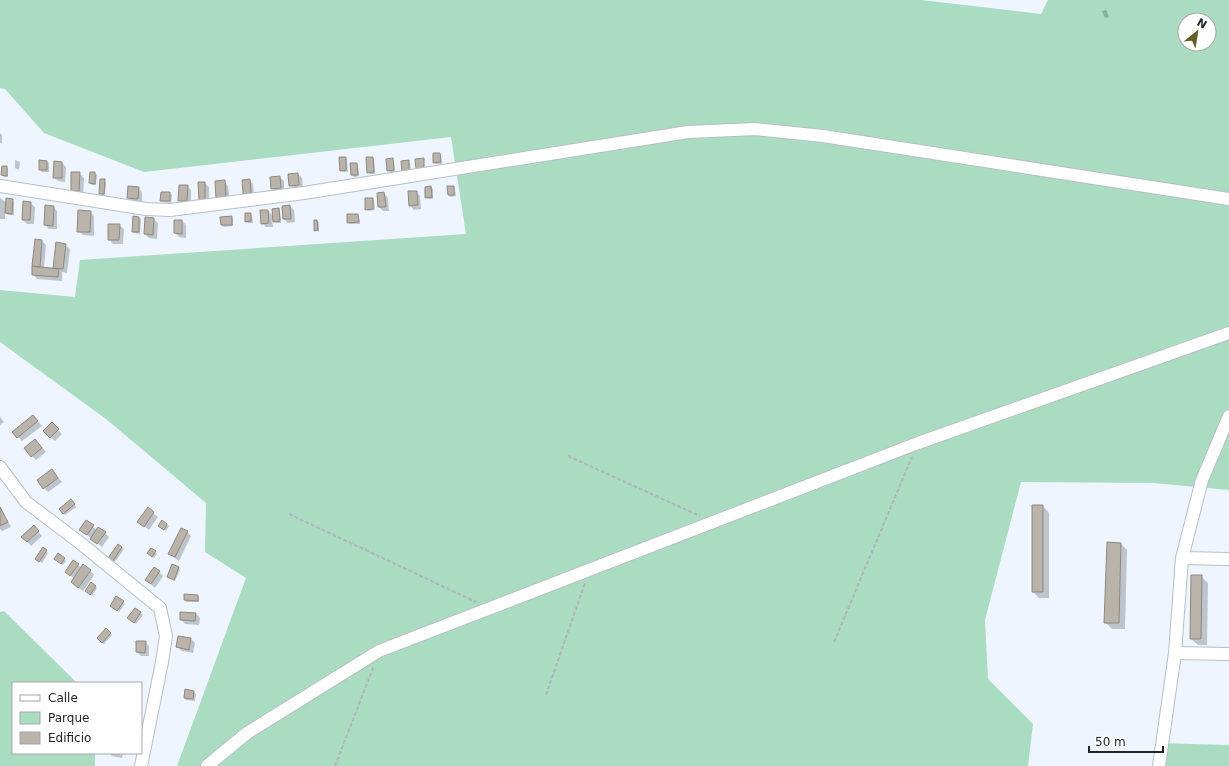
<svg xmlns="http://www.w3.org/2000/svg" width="1229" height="766" viewBox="0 0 1229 766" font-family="'DejaVu Sans',sans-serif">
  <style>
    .green { fill: #aadcc1; fill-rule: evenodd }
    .shadow { fill: #0003 }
    .building { fill: #b9b3aa; stroke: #8e8880 }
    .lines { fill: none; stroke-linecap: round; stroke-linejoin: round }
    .minor-casing { stroke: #b8bfc8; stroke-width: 14 }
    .path { stroke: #b0b5bc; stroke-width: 2; stroke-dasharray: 4 2; stroke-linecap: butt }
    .minor { stroke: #fff; stroke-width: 12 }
  </style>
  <rect width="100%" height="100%" fill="#eef5fe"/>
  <path class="green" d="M0,0H921L1041,14L1048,0H1229V490L1153,483L1021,482L985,620L988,679L1033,724L1028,766H177L246,578L205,552L206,503L106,419L0,342V290L75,297L80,260L466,234L451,137L144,172L44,133L5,89L0,88ZM1185,20H1209V44H1185Z
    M4,611L77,683H13V753H95V766H0V612Z
    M1157,743L1229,745V766H1153Z"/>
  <path class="shadow" d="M1106,10L1109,17L1105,18L1102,11Z
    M0,133L2,135V143H0Z
    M439,154L441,156L442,164H436L434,162Z
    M345,158L347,160L348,172H343L341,170Z
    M372,158L374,159L375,174H370L368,172Z
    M392,159L394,161L395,172H390L388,170Z
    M15,160L20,162L19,170L15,168Z
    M40,161L47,162L49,163V172H42L40,170Z
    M408,161L410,163L411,172H404L403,170Z
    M62,163L66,167L65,182L58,181L54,177Z
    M356,164L358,165L359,176L354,177L352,175Z
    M7,167L8,169V177H4L2,175Z
    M79,173L84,178L83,195L76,194L72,190Z
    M95,173L97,175L96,185H92L90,183Z
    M298,174L302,178L303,189L294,190L290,185Z
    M279,177L284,181V192L276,193L272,189Z
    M104,180L106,182L105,196L102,195L100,194Z
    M249,180L253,184L254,197H248L244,193Z
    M224,181L228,186L230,201L221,202L217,197Z
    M204,183L209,187V203L204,204L200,199Z
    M187,186L191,190V205H183L179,200Z
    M431,187L433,189V199H428L426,197Z
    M454,187L455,189L456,196L450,197L449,195Z
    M138,188L142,192V202H133L128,198Z
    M416,192L420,196L421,209L414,210L410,205Z
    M170,193L172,195L171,203L163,202L161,201Z
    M384,193L388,198L389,211H383L379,207Z
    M0,198L7,203L12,200L14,202V215H8L5,212V219H0Z
    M372,199L374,200L375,210L368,211L366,209Z
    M30,203L35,207L34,224H27L23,220Z
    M290,206L294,210L295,222L288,223L284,219Z
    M53,207L57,211V229H49L45,225Z
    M279,209L280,211L281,223H276L272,220L273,227H266L262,223L268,211L274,217Z
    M90,212L94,216V236L83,235L78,231Z
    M250,214L252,216L253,223H248L246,221Z
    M358,215L359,217L360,224H350L348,222Z
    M231,217L233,219V226L224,227L222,225Z
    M139,218L141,219L140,234L135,233L133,232Z
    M154,219L158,223L157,239L149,238L145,234Z
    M182,221L186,225V238L179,237L175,233Z
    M317,221L319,222V232L315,230Z
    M119,225L124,229L123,244H113L109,239Z
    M42,241L46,245L44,268L54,269L57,243L65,245L70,249L67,273L62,272V281L37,279L33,274Z
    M0,417L4,422L0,425Z
    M37,420L42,426L22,441L18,437Z
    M52,424L62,434L55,441L44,431Z
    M39,444L46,452L36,460L32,456Z
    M52,470L62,482L48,492L44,488Z
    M71,500L76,507L65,515L60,509Z
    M1043,506L1049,513V598H1039L1033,592Z
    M0,507L11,527L2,531L0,529Z
    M148,509L158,517L149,530L139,522Z
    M87,522L97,530L105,533L109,537L102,547L81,530Z
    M162,522L169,526L166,531L161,528Z
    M34,527L42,536L31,546L23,537Z
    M187,532L191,536L179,561L169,554Z
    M1121,544L1127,550L1125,629H1112L1105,622Z
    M118,545L124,549L115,562L111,559Z
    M43,549L48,553L42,563L38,560Z
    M155,552L157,554L154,558L150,555Z
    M64,559L66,561L63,565L57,561Z
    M78,565L82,568L90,570L94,575L83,591L76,586L74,579L66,572Z
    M178,568L180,570L175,581L170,578Z
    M159,572L163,576L155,588L146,580Z
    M1201,576L1208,583L1207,645H1198L1191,639Z
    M95,587L97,588L92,596L88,593Z
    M198,596L199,597V602H186L185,600Z
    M123,602L125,604L119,612L113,608Z
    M135,609L143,615L136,624L130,620Z
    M196,614L200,618L199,625L185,624L181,619Z
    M106,630L112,635L104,644L98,638Z
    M179,637L191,639L195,643L193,653L182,651L177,647Z
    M145,642L149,646V656H141L137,652Z
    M186,691L194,692L196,694L195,701L186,700L185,698Z
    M110,753H123L122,758L112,756Z"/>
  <path class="building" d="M433,153H440L441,162L433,163Z
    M339,157H346V170L340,171Z
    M366,157H373L374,172L367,173Z
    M393,158L394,170L387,171L386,159Z
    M424,158V168L416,169L415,159Z
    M39,160L47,161V170H39Z
    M409,160V170L402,171L401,161Z
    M54,161L62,162V178H53Z
    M350,163H357L358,175H351Z
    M2,166H7V176L1,175Z
    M71,172H80L79,191H71Z
    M90,172H95V184L89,183Z
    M298,173L299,185L289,186L288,174Z
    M280,176L281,188L271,189L270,177Z
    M100,179H105L104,194H99Z
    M250,179L251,193L243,194L242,180Z
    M225,180L226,197L216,198L215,181Z
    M198,182H205V200H199Z
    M179,185H188L187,201H178Z
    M128,186L139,187L138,199L127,198Z
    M431,186L432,197L425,198V187Z
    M447,186H454V195H448Z
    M408,191H417L418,205L409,206Z
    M161,192H170V201H160Z
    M384,192L386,207H378L377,193Z
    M6,198L13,199L12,214L5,213Z
    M365,198H373V209L365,210Z
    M23,201L31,202L30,220H22Z
    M45,205L54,206L53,226L44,225Z
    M290,205L291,219H283L282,206Z
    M279,208L280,221L273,222L272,209Z
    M78,210L91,211L90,232H77Z
    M260,210H268L269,223L261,224Z
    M245,213H251V221L245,222Z
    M347,214H358L359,222L347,223Z
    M133,216L139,217V232H132Z
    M232,216V225H221L220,217Z
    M145,217L154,218L153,235L144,234Z
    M174,220H182V234L174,233Z
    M314,220H317L318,230L314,231Z
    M108,224H120L119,240H108Z
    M35,239L42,240L40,267L32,266Z
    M56,242L66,244L63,269L53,268Z
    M32,266L59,269L58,277L32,275Z
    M33,415L38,421L17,438L12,432Z
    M52,422L59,429L50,438L43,431Z
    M35,439L42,448L31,457L24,448Z
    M52,469L58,478L43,489L37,480Z
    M71,499L75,504L63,514L59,509Z
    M1032,505H1043V592H1032Z
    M0,507L8,522L0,526Z
    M148,507L154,512L144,527L137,522Z
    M86,520L94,525L87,535L79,530Z
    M162,520L167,524L164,530L158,526Z
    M34,525L39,531L27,542L21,537Z
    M98,527L106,532L97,544L90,539Z
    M181,528L188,531L175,557L168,554Z
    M1107,542L1121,543L1119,623H1104Z
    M118,544L122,547L113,561L108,558Z
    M43,547L47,550L39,562L35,559Z
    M151,548L156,551L152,557L147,553Z
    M58,553L65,558L61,564L54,559Z
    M73,560L79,564L70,576L65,572Z
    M83,564L91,570L78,588L71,582Z
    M172,564L179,567L174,580L167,577Z
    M154,567L160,571L151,584L145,580Z
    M1191,575H1202L1201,639H1190Z
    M91,582L96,586L90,595L85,591Z
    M184,594L198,595V601L184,600Z
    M116,596L124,601L117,611L110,606Z
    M135,608L141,612L134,623L127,618Z
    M180,612L196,613L195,621L180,620Z
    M106,628L111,633L102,643L97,638Z
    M178,636L191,638L189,650L176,647Z
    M136,641H146L145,653L136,652Z
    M185,689L194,691L193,699L184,698Z"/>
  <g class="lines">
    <defs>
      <path id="minor" d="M0,186L146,209L170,210L304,193L688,132L755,129L823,136L1229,199
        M0,467L26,502L79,542L160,608L166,636L162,662L141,766
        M1182,558L1229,559
        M1175,653L1229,654
        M207,766L247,733L379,651L918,443L1229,333
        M1159,766L1175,653L1182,558L1202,480L1229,416"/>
    </defs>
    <use href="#minor" class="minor-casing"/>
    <path class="path" d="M568,456L700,516
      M289,514L476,602
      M834,642L912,457
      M546,695L585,583
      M335,766L373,668"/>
    <use href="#minor" class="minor"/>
  </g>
  <rect x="12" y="682" width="130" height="72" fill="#ffffff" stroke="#a7a7a9"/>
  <rect x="20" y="695" width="20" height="6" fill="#ffffff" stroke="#a7a7a9"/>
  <text x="48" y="702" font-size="12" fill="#222427">Calle</text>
  <rect x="20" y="712" width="20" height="12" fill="#aadcc1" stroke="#a7a7a9"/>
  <text x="48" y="722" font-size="12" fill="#222427">Parque</text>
  <rect x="20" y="732" width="20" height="12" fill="#b9b3aa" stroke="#a7a7a9"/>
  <text x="48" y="742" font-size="12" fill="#222427">Edificio</text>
  <g transform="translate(1197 32) rotate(30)"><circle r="19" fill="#ffffff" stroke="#a7a7a9"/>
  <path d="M0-3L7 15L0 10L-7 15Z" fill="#615e2b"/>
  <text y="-6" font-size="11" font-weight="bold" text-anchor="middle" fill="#222427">N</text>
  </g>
  <path d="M1089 746v6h74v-6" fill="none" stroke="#222427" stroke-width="2"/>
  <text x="1095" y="746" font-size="12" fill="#222427" stroke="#ffffff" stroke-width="3" paint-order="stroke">50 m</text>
</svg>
